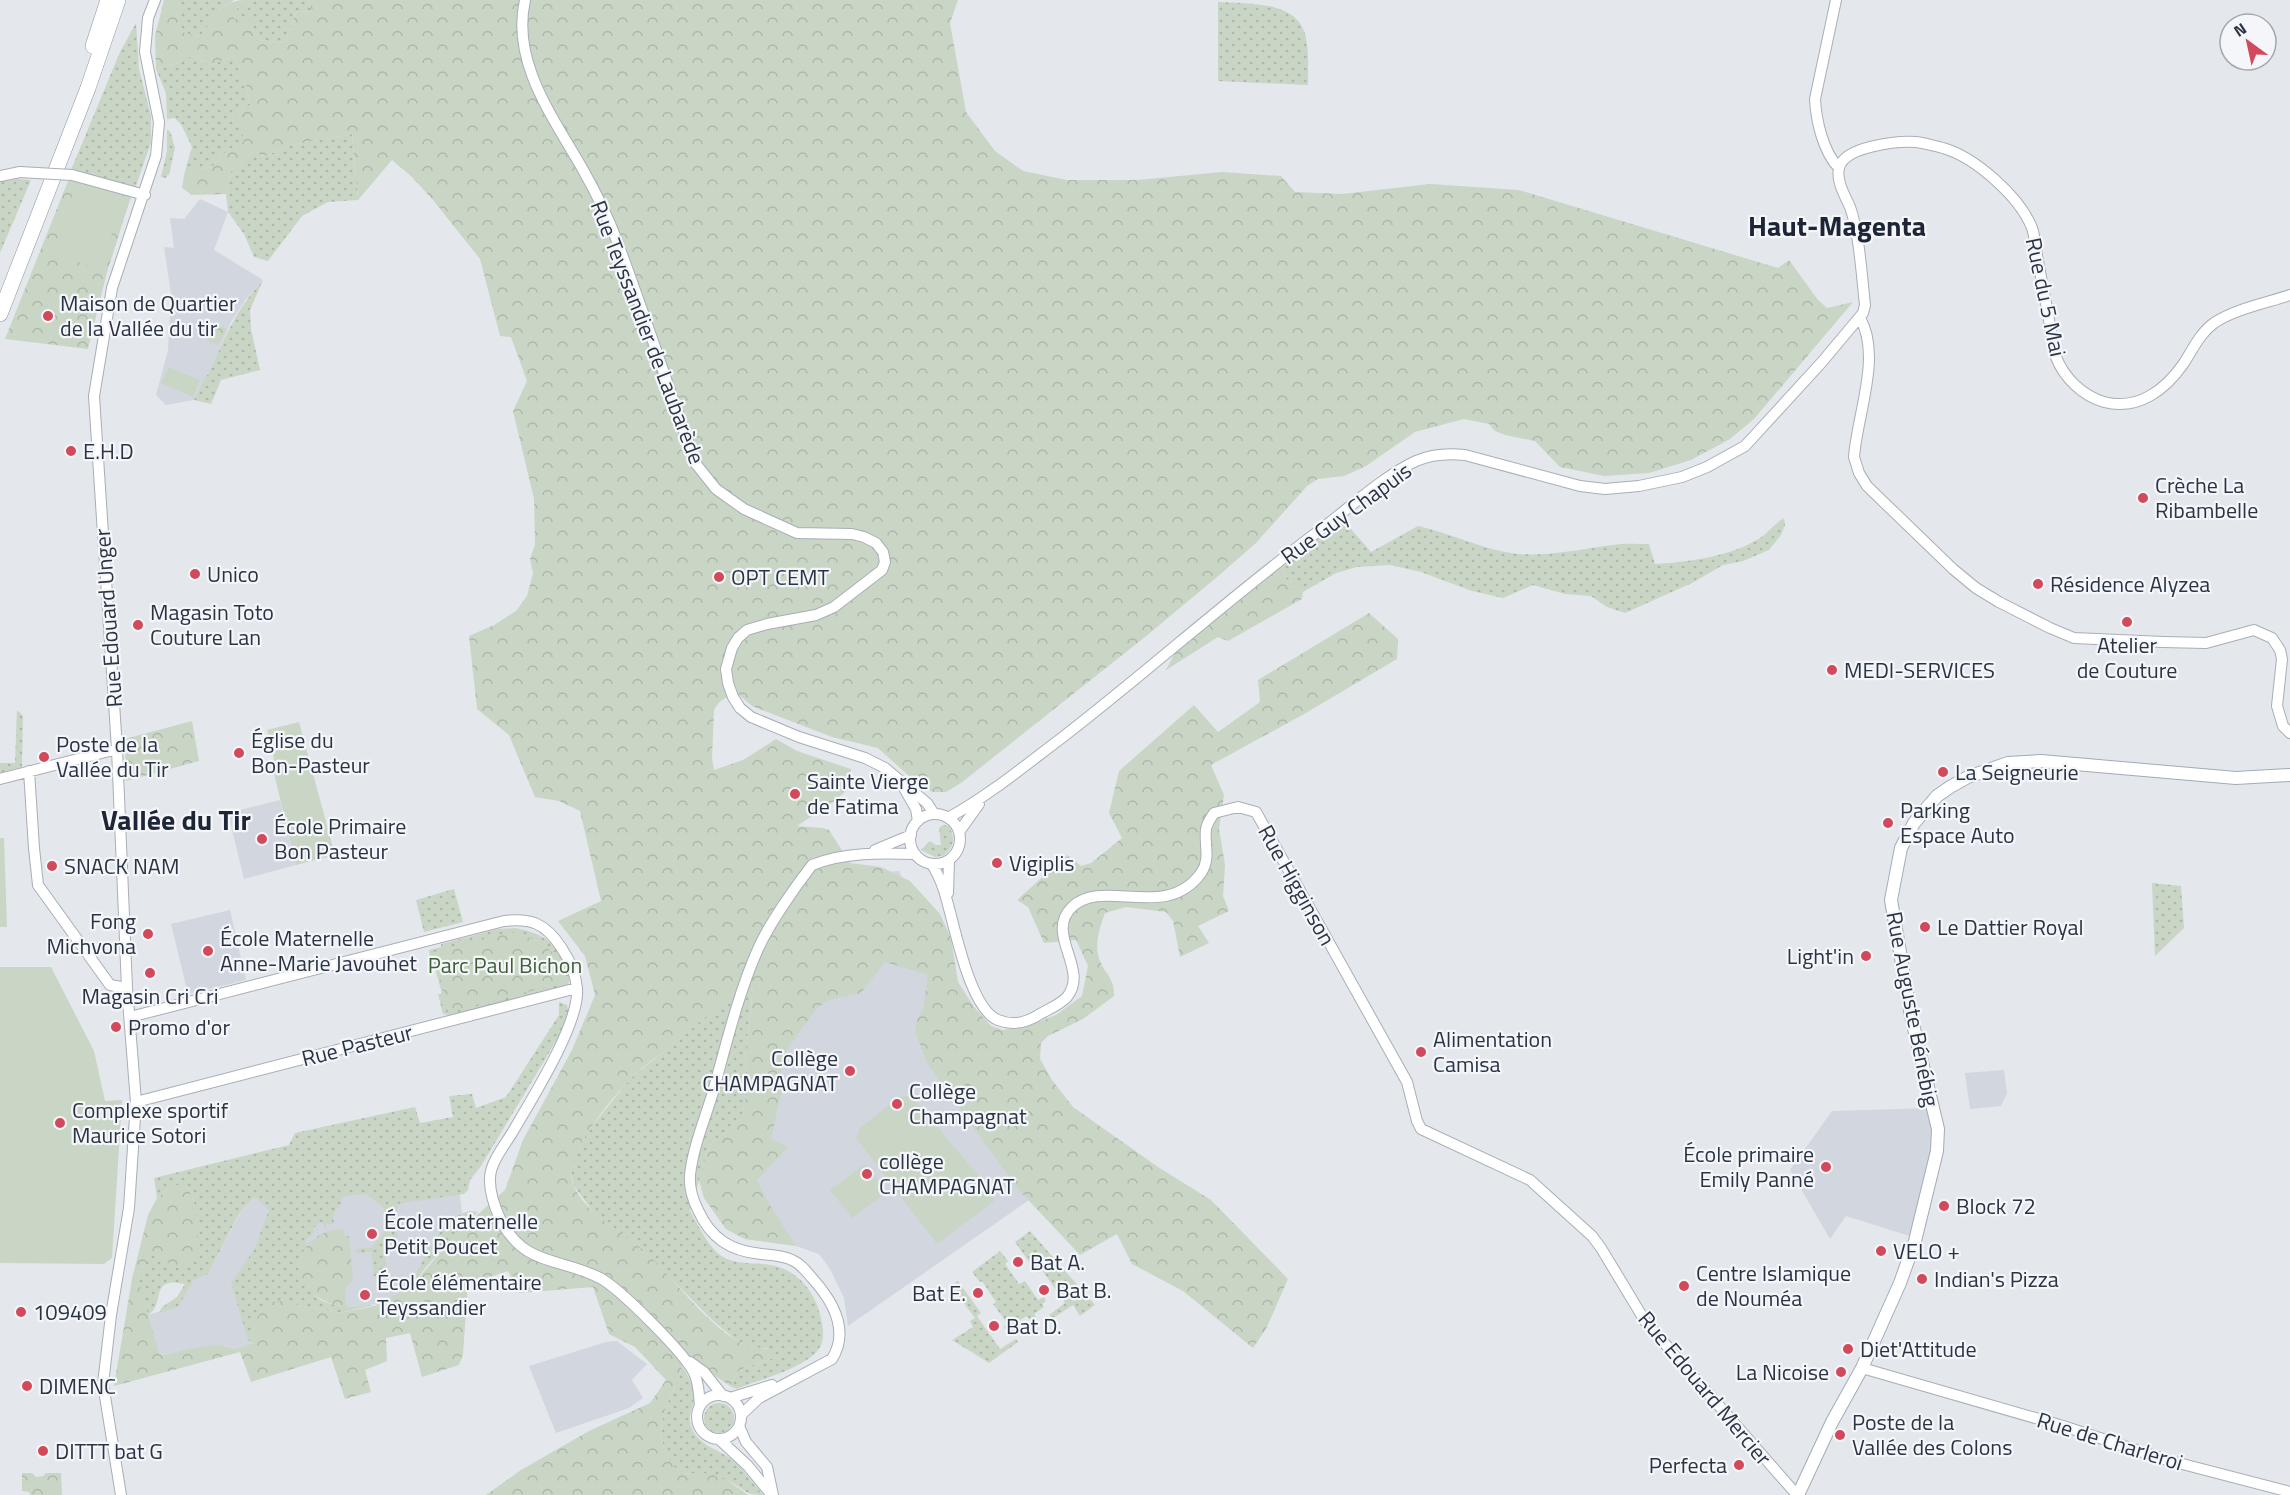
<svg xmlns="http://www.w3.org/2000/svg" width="2290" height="1495" viewBox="0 0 2290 1495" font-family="'Titillium Web',sans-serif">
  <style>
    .built { fill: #d2d6de }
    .grass { fill: url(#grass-dots) }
    .forest { fill: url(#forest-crowns) }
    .pitch { fill: #c9d6c5 }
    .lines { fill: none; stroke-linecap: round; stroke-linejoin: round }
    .secondary-casing { stroke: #a9aeb7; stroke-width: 12 }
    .primary-casing { stroke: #a3abb8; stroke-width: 14 }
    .highway-casing { stroke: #8b94a3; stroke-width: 16 }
    .secondary { stroke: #fff; stroke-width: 10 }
    .primary { stroke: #fff; stroke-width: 12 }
    .highway { stroke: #fff; stroke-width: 15 }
    .secondary-bridge-casing { stroke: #a9aeb7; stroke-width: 12; stroke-linecap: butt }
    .secondary-bridge { stroke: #fff; stroke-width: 10 }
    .poi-dot { fill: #d1495b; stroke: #f4f6f9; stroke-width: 2 }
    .labels { text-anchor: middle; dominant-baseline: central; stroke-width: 4.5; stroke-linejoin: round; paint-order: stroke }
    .street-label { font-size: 22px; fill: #2b3445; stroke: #f4f6f9 }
    .poi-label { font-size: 22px; fill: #2b3445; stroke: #f4f6f9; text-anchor: start }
    .park-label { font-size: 22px; fill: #3f6138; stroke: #f4f6f9 }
    .district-label { font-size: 28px; font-weight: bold; fill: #1d2536; stroke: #f4f6f9 }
  </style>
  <defs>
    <pattern id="grass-dots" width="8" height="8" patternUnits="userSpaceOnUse" patternTransform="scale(1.5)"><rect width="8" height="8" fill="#c9d6c5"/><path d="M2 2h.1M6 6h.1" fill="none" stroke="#adb8ab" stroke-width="1.8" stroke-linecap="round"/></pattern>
    <pattern id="forest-crowns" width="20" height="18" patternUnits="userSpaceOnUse" patternTransform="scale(1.5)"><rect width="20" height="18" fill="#c9d6c5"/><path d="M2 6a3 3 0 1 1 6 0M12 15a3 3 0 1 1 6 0" fill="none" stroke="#adb8ab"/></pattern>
  </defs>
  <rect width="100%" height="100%" fill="#e4e7ec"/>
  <path class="built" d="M200,199L228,212L214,250L263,280L246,299L231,322L209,374L204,379L194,400L166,405L156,395L168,350L171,294L164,247L174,248L170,218L184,219Z
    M280,800L296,865L244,879L228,813Z
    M899,871L948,975L953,996L1111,1143L848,1326L844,1298L830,1269L819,1254L796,1246L745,1239L726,1229L704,1198L699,1180L871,873Z
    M230,910L246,980L188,994L171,924Z
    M2004,1070L2007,1093L2001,1106L1970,1109L1965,1073Z
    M1933,1108L1938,1129L1916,1238L1846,1216L1830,1239L1790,1170L1832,1111Z
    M457,1168L462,1213L449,1223L436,1237L413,1279L397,1296L384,1302L365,1306H341L299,1258L305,1230L354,1184Z
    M276,1171L254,1343L234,1349L227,1346L203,1347L164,1355L158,1354L147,1315L178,1307L194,1280L208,1274L243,1208L255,1197Z
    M617,1341L647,1364L632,1380L643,1398L629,1408L556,1433L529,1366L606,1342Z"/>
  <path class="grass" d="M179,0H234L221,9L201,35C175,38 177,20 179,0Z
    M245,0H311V12L298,11L295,14L285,43L260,40L251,28L234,19L238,6H244Z
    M1218,2C1248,4 1299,0 1306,38C1309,53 1308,70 1308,85L1218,81Z
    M136,23L139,69L151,116V142L135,189L71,170L120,52Z
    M192,56L210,65L234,56L246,84L250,105L240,123L245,141L221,155L212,167L195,170L184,175L192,147L182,126L175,118L167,119L166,93L156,69C169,68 179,60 192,56Z
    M167,130L170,131L175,148L169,175H167L166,178L161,177L167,151Z
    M352,134L358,200L328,202L302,216L268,261L254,257L244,234L228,212L226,194L229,173L254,151L263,157L291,145Z
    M10,178L31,180L0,253V181Z
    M263,280L250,310L251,329L260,370L221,380L211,404L194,400L204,379L209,373C225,338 235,311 263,280Z
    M1346,510L1350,528L1371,552L1418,526C1450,533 1479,548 1511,553C1541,558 1582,549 1612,545C1625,543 1637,544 1649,544L1655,564C1689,562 1735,556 1763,536C1770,530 1776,523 1784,518L1785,525L1781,535L1769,550L1743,561L1723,565L1692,583L1625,613L1607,607L1591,596L1565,594L1533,585L1503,598L1472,591L1421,572L1390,565L1357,567L1336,573L1303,592L1286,579L1282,569L1299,545Z
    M17,710L23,716L22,767L0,773V763H15Z
    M943,825L949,826C956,840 954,846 943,856L935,857L921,850L930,841L936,845H941L939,828Z
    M2152,883L2181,886L2184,928L2155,956Z
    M454,889L463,922L424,932L416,900Z
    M515,928C525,930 537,933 546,939C556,947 578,976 566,987L449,1015L443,1014L438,994H442L433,960L430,958L429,950L441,947V944L498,929Z
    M745,984L753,988L745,1058L747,1093L742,1114L727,1132L710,1143L690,1211C699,1226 709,1250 725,1258C743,1267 766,1260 784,1269C800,1276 811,1290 817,1305C821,1317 826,1333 821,1345C812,1367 757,1380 737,1389L730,1386L739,1370L773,1358L767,1348H752L736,1340L711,1319L641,1248L594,1213L574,1186L571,1173L574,1157L588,1131L630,1079Z
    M559,1002L567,1005L570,1018L481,1166L470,1180L468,1190L464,1194L397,1204L398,1212L385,1216L384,1208L367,1194L344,1196L340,1201L342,1203L333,1214L334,1224H326V1229L321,1222L313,1228L314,1233L305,1240L307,1245L301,1268C305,1276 310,1291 317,1297C330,1309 362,1307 378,1304L339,1313L298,1305L253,1324L254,1343L248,1340L231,1283L254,1250L269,1210L255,1197L243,1208L237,1218L208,1274L194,1280L178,1307L159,1313L162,1307L177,1297L185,1284C147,1275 167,1306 147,1315L138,1278L150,1253L195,1205L187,1185H173L157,1198L154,1178L289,1145L295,1133L415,1107L420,1123L453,1117L449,1096L472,1094L476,1108L506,1097L559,1015Z
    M470,1211L478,1212L426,1267L412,1286L403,1291C427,1266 432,1220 470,1211Z
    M387,1221L396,1222L397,1236C385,1242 386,1254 386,1266L374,1277L371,1252L356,1253V1249L372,1247L386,1230L385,1222Z
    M1030,1231L1095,1305L1080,1316L1073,1305L1052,1319L1049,1315L1065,1303L1042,1270L1037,1273L1015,1242Z
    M1000,1251L1008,1261L1005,1264L1019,1284L1025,1281L1038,1300L1044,1297L1046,1301L1042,1304L1044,1307L1034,1314L1036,1317L1030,1320L1027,1316L1020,1320L1023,1325L1011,1332L1008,1327L1005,1329L1004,1326L1007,1323L993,1304L996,1302L982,1281L980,1282L972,1272Z
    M958,1281L981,1313L977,1316L1000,1349L1016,1339L1018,1342L989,1363L952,1340L973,1327L970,1321L975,1318L951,1286Z
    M682,1366C688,1375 693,1384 694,1395C695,1409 685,1415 693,1431C702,1448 723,1450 736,1463C746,1473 755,1485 763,1495C746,1495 748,1492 734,1484C727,1480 716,1478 708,1475C698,1471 686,1477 676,1470C672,1466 668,1459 666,1454C652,1420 673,1398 682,1366Z
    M704 1418a15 15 0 1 1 30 0a15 15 0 1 1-30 0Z"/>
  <path class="forest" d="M164,0H179C177,20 175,38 201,35C213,18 223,0 245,0L244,6H238L234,19L250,20L251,28L260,40L285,43L295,14L298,11L311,12V0H958L950,23L966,112L995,151L1023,171L1067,180H1137L1222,172L1281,176L1295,192L1342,194L1430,184L1519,190L1778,268L1789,260L1818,300L1827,308L1853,302L1754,419L1730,439L1691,460L1649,473L1604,476L1560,467L1535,441L1505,435L1495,431L1489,424L1464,419L1415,432L1366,466L1344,476L1318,479L1307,486L1256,543L1217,577L1145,637L961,783L946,792H933L921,787L878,748L832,737L752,706L738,694C727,696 719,700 714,710L712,759L714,770L743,760L776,739L797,751L851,769L849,788L836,800L797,826L823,828L829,830L850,863L881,867L910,881L940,914L951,938L958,982L974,1007L991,1026L1003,1030L1029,1025L1056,1015L1082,996L1088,966L1076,940L1044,943L1028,907L1017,900L1067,855L1081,866L1091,863L1122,838L1109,813L1119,771L1194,705L1218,732L1260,702L1258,680L1369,613L1398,639L1397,659L1304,714L1211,765L1224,795L1219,829L1225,865L1223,896L1229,911L1198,926L1209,943L1180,957L1173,921L1166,912L1126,907L1105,913C1098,933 1092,950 1104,969C1111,979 1114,983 1114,996L1083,1019L1048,1036L1041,1043L1040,1059L1052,1080L1073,1107L1158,1167L1211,1200L1288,1279L1266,1329L1253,1348L1183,1291L1132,1264L1117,1234L1080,1255L1017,1188L927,1063L915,1031L917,1020L923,1010L928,975L885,962L861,993L829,1000L817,1008L788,1048L781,1066L782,1090L771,1139L788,1147L757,1180L768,1202L796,1246L745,1239L726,1229L704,1198L699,1180L710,1143L727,1132L742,1114L747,1093L745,1058L753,989L745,984C720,1005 694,1027 668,1048C655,1058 641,1068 630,1080C610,1100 563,1155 573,1184C585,1214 619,1228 642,1249C674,1277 699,1317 736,1340C752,1350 760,1345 775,1352L773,1358L739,1370L730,1386L714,1375L682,1366C673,1398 652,1420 666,1454C670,1462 675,1470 684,1473C690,1475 697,1472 703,1473C720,1474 735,1485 748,1495H486L521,1470L589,1431L650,1403L666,1380L635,1347L609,1334L593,1287L519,1293L508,1271L468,1284L463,1354L459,1365L422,1377L410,1333L386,1338L387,1361L365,1370L371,1392L345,1399L331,1357L251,1382L240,1352L114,1386L132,1279L148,1215L157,1198L173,1185H187L195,1205L199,1246L194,1260L176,1267L150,1254L138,1278L159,1354L164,1355C185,1351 214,1340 234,1349L254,1343L253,1324L267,1303L280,1301L339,1313L374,1306L412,1286L455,1235L505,1190L523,1140L572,1050L595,995L585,956L558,921L601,901L580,811L559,801L535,797L509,735L477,709L469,636L494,625L516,611L527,596L533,573L530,559L535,545L534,499L513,411L527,381L511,337L500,336L480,259L433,200L412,177L392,160L358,200L352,134L291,145L263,157L254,151L229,173L226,194L192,195L182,188L184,175L195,170L212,167L221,155L244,141L240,123L232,111L250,105L246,84L234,56L210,65L192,56C179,60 169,68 156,69L155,36Z
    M76,179L131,197L107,272L88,349L5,339L68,181Z
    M214,323L226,329L218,345L206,340Z
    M1299,545L1282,569L1286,579L1303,592L1302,599L1228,641L1218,637L1166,670L1181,642Z
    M192,721L199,761L126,781L125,739Z
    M512,932C543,941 558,950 566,982L448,1012L434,952Z
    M343,1229L344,1236H349L353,1280L345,1288L346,1305C333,1308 310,1295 304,1283C300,1277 300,1265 299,1258C312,1237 319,1232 343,1229Z
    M22,1473H32L36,1477L43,1476L46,1473H61L62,1495H30L29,1492L22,1491Z"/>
  <path class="pitch" d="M78,180L125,197L99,269L52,253Z
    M169,367L200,380L193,397L161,383Z
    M299,722L335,855L296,865L272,765L274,759L267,730Z
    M0,838H4L7,927H0Z
    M0,967H51L94,1051L105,1101L122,1100L112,1258L104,1264L0,1263Z
    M907,1096L914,1099L993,1193L994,1201L937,1244L856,1138L860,1128L899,1097Z
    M865,1164L887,1192L852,1218L830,1190Z"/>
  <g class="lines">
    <defs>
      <path id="secondary" d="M525,0C511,62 553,117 582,168C595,191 608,217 617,241C645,315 669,390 696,464L716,489L744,509L797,533L852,534L864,537L876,543L883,552L885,562L882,570L834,607L816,615L767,624L747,630L738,638L732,648L726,669L728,683L733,697L740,708L751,717L799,737L865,758L885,768L927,803L934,814
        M1836,0L1815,99C1816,120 1823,152 1839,168
        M72,175L145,195
        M0,176L20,172
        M1860,318C1882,356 1857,415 1854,457L1859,473L1867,486L1953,569L1976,588L1999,602L2050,628L2074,638L2163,642L2206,643L2254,630L2272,638L2280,650L2282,659L2277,706L2283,726L2290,733
        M29,771L34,848L38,885L110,985L127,988
        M0,779L117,749
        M904,788L916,809L918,821
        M910 839a25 25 0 1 1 50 0a25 25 0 1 1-50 0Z
        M948,818C988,796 1023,767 1059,740C1149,671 1233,594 1324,527C1350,507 1387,474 1416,461C1432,454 1448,453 1465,455L1580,486L1605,489L1639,486L1682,477L1707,467L1745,446L1822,362L1863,313L1865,305C1862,278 1859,231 1850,207C1845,196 1836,181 1839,168C1844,146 1898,141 1916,142C1925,143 1934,146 1943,148C1975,157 2020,197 2032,228C2035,236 2035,246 2037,255C2041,278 2046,302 2050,326C2052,336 2053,348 2056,357C2064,378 2083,396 2104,402C2139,411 2166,389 2184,363C2193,349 2200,333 2214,323C2235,309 2266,303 2290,295
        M959,832L979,804
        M875,850L911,835
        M932,864C939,876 944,888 947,901C955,928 970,1009 998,1020C1013,1026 1026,1023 1040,1014C1049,1009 1061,1004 1067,997C1090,969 1044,934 1072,907C1103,877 1166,922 1201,873C1211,859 1204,845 1206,829C1207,823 1211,818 1214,813L1238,807L1256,812L1407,1082L1417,1121L1421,1129L1530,1180L1592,1236L1601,1248L1645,1321L1797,1495
        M948,893L949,860
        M130,1017L504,921C531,918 545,923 561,947C569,959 576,975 577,989C580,1023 530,1102 512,1133C504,1146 491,1162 490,1177C489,1192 495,1208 501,1221C526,1267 559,1257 600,1278C619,1288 687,1355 695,1375C699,1385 699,1396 700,1406
        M136,1102L577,988
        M690,1362L704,1372L723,1396
        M1862,1368L2063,1426L2167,1460L2290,1492
        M697 1417a22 22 0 1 1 44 0a22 22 0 1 1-44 0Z
        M730,1398L772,1385
        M741,1415L759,1398L832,1359C850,1330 832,1300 812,1278C806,1271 801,1264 792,1260C782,1255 772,1255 761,1254C731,1251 711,1239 698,1210C693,1200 689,1187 690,1175C693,1147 705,1119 713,1092C726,1045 738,994 758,949C769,924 795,887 812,865C844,852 881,853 915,854
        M739,1426L746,1442L767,1467L773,1495
        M719,1439L748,1466L770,1493
        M121,1495L103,1384L111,1315L129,1208L136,1102L127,988L117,749L94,396L112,288L156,156L159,122L145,52L148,18L155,0"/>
      <path id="primary" d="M1798,1495L1832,1422L1862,1368L1900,1283L1915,1241L1937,1151L1938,1129L1911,1016L1891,900L1901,848L1914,823L1937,796L1950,787L1968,777L2008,763L2041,761L2236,778L2290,775"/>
      <path id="highway" d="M93,46L108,0
        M0,314L88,88L118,0"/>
    </defs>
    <use href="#secondary" class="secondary-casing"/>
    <use href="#primary" class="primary-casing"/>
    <use href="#highway" class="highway-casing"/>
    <use href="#secondary" class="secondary"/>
    <use href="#primary" class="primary"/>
    <use href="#highway" class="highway"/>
    <defs>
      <path id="secondary-bridge" d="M20,172L72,175"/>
    </defs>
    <use href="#secondary-bridge" class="secondary-bridge-casing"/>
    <use href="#secondary-bridge" class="secondary-bridge"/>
  </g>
  <g class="poi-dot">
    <circle cx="48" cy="316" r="6"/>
    <circle cx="71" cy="451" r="6"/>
    <circle cx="2143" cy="498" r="6"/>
    <circle cx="195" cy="574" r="6"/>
    <circle cx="719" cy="577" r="6"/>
    <circle cx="2038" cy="584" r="6"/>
    <circle cx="2127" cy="622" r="6"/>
    <circle cx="138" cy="625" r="6"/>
    <circle cx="1832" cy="670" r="6"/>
    <circle cx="239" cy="753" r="6"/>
    <circle cx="44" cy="757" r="6"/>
    <circle cx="1943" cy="772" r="6"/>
    <circle cx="795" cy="794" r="6"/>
    <circle cx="1888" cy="823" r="6"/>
    <circle cx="262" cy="839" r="6"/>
    <circle cx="997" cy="863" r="6"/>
    <circle cx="52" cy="866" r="6"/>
    <circle cx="1925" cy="927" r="6"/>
    <circle cx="148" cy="934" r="6"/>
    <circle cx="208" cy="951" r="6"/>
    <circle cx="1866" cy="956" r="6"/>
    <circle cx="150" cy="973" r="6"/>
    <circle cx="116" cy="1027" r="6"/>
    <circle cx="1421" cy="1052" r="6"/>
    <circle cx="850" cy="1071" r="6"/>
    <circle cx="897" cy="1104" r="6"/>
    <circle cx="60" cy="1123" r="6"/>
    <circle cx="1826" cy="1167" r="6"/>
    <circle cx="867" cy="1174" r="6"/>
    <circle cx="1944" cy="1206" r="6"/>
    <circle cx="372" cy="1234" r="6"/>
    <circle cx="1881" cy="1251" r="6"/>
    <circle cx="1018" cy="1262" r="6"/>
    <circle cx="1922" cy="1279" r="6"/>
    <circle cx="1684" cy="1286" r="6"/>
    <circle cx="1044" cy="1290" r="6"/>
    <circle cx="978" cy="1293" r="6"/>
    <circle cx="365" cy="1295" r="6"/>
    <circle cx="21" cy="1312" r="6"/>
    <circle cx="994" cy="1326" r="6"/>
    <circle cx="1848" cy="1349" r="6"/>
    <circle cx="1841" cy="1372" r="6"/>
    <circle cx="27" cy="1386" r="6"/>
    <circle cx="1840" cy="1435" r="6"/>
    <circle cx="43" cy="1451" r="6"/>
    <circle cx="1739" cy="1465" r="6"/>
  </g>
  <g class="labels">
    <g class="street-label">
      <text transform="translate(2046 297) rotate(78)">Rue du 5 Mai</text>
      <text transform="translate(648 332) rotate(69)">Rue Teyssandier de Laubarède</text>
      <text transform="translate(1346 513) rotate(-36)">Rue Guy Chapuis</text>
      <text transform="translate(108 618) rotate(-94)">Rue Edouard Unger</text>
      <text transform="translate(1297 885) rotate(61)">Rue Higginson</text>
      <text transform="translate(1913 1009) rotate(79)">Rue Auguste Bénébig</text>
      <text transform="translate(357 1045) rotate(-14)">Rue Pasteur</text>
      <text transform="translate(1705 1388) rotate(50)">Rue Edouard Mercier</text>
      <text transform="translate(2110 1441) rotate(17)">Rue de Charleroi</text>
    </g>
    <g class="poi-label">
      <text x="60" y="303">Maison de Quartier<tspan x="60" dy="25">de la Vallée du tir</tspan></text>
      <text x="83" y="451">E.H.D</text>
      <text x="2155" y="485">Crèche La<tspan x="2155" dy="25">Ribambelle</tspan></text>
      <text x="207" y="574">Unico</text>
      <text x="731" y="577">OPT CEMT</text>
      <text x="2050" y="584">Résidence Alyzea</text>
      <text x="150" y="612">Magasin Toto<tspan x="150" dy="25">Couture Lan</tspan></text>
      <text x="2127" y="645" text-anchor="middle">Atelier<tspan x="2127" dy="25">de Couture</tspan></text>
      <text x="1844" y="670">MEDI-SERVICES</text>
      <text x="251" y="740">Église du<tspan x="251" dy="25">Bon-Pasteur</tspan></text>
      <text x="56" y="744">Poste de la<tspan x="56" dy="25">Vallée du Tir</tspan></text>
      <text x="1955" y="772">La Seigneurie</text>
      <text x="807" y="781">Sainte Vierge<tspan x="807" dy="25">de Fatima</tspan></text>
      <text x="1900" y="810">Parking<tspan x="1900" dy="25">Espace Auto</tspan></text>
      <text x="274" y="826">École Primaire<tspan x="274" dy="25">Bon Pasteur</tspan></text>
      <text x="1009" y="863">Vigiplis</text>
      <text x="64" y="866">SNACK NAM</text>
      <text x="136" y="921" text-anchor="end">Fong<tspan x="136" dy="25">Michvona</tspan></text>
      <text x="1937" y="927">Le Dattier Royal</text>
      <text x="220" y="938">École Maternelle<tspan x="220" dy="25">Anne-Marie Javouhet</tspan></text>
      <text x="1854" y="956" text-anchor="end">Light'in</text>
      <text x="150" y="996" text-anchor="middle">Magasin Cri Cri</text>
      <text x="128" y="1027">Promo d'or</text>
      <text x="1433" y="1039">Alimentation<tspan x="1433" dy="25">Camisa</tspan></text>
      <text x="838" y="1058" text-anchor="end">Collège<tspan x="838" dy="25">CHAMPAGNAT</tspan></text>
      <text x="909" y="1091">Collège<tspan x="909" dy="25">Champagnat</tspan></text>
      <text x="72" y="1110">Complexe sportif<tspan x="72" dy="25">Maurice Sotori</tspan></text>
      <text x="1814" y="1154" text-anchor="end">École primaire<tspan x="1814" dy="25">Emily Panné</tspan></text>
      <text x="879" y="1161">collège<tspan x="879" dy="25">CHAMPAGNAT</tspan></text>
      <text x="1956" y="1206">Block 72</text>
      <text x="384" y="1221">École maternelle<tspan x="384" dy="25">Petit Poucet</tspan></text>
      <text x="1893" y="1251">VELO +</text>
      <text x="1030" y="1262">Bat A.</text>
      <text x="1696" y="1273">Centre Islamique<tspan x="1696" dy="25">de Nouméa</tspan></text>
      <text x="1934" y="1279">Indian's Pizza</text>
      <text x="377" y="1282">École élémentaire<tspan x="377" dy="25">Teyssandier</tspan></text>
      <text x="1056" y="1290">Bat B.</text>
      <text x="966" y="1293" text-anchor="end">Bat E.</text>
      <text x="33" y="1312">109409</text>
      <text x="1006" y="1326">Bat D.</text>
      <text x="1860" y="1349">Diet'Attitude</text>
      <text x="1829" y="1372" text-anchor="end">La Nicoise</text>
      <text x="39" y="1386">DIMENC</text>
      <text x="1852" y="1422">Poste de la<tspan x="1852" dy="25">Vallée des Colons</tspan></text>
      <text x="55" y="1451">DITTT bat G</text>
      <text x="1727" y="1465" text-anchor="end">Perfecta</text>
    </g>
    <g class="park-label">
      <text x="505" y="965">Parc Paul Bichon</text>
    </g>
    <g class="district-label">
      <text x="1837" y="225">Haut-Magenta</text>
      <text x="176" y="819">Vallée du Tir</text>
    </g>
  </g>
  <g transform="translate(2248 42) rotate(327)"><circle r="28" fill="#f4f6f9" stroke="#a4a8b1" stroke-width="1.5"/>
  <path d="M0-4.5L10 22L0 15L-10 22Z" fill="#d1495b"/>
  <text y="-9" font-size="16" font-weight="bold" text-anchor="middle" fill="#2b3445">N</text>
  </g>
</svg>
